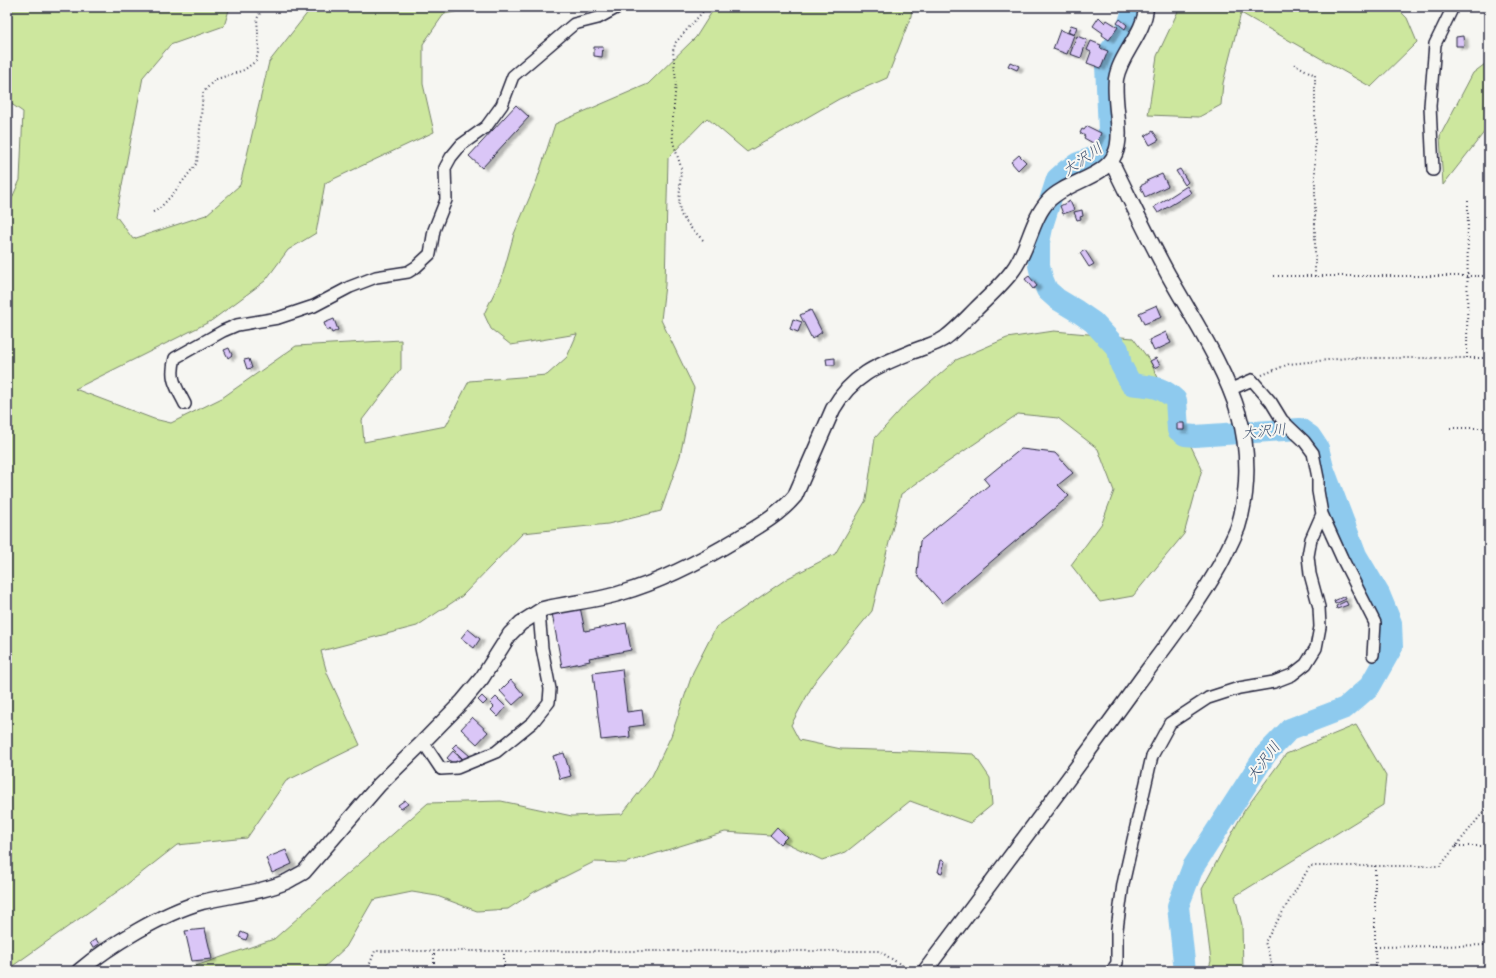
<svg xmlns="http://www.w3.org/2000/svg" width="1496" height="978" viewBox="0 0 1496 978" font-family="Mynerve,'Klee One',sans-serif">
  <style>
    .green { fill: #cde79e; stroke: #78846c }
    .lines { fill: none; stroke-linecap: round; stroke-linejoin: round }
    .river { stroke: #8ecaee; stroke-width: 22 }
    .building { fill: #dac6f7; stroke: #22223b; filter: url(#shadow) }
    .minor-casing { stroke: #22223b; stroke-width: 14 }
    .tertiary-casing { stroke: #22223b; stroke-width: 17 }
    .path { stroke: #22223b; stroke-width: 2; stroke-dasharray: 1 3; stroke-linecap: butt }
    .minor { stroke: #f6f6f2; stroke-width: 11 }
    .tertiary { stroke: #f6f6f2; stroke-width: 14 }
    .labels { text-anchor: middle; dominant-baseline: central; stroke-width: 4; stroke-linejoin: round; paint-order: stroke }
    .water-label { font-size: 15px; font-style: italic; fill: #425471; stroke: #f6f6f2 }
  </style>
  <defs>
    <filter id="shadow"><feDropShadow dx="4.5" dy="2.5" stdDeviation="1" flood-color="#0004"/></filter>
  </defs>
  <rect width="100%" height="100%" fill="#f6f6f2"/>
  <filter id="ink" filterUnits="userSpaceOnUse"><feTurbulence type="fractalNoise" baseFrequency=".025" numOctaves="2"/><feDisplacementMap in="SourceGraphic" scale="8" xChannelSelector="R" yChannelSelector="G"/><feConvolveMatrix kernelMatrix="1 2 1 2 8 2 1 2 1" color-interpolation-filters="sRGB"/></filter>
  <g filter="url(#ink)">
    <path class="green" d="M7,7H230L224,26L170,45L143,77L116,216L133,239L206,215L240,185L269,62L312,7H482L444,14L423,44V84L434,132L325,183L316,233L288,250L265,281L211,321L75,389L154,419L171,423L222,398L296,346L401,340V369L362,420L364,442L446,426L469,381L547,375L567,357L577,334L511,345L491,329L484,314L502,277L514,234L537,180L555,124L648,84L696,37L715,7H912L911,16L887,78L839,99L747,152L707,118L668,158L665,285L661,320L694,388L680,456L661,511L608,524L523,533L462,596L417,626L321,651L327,673L360,745L286,781L247,838L177,845L121,889L7,970V209L20,180L23,112L7,101Z
      M1180,7H1396L1407,18L1417,42L1371,87L1241,13L1223,83L1221,105L1199,117L1148,115L1157,56Z
      M1489,61V126L1443,185L1440,136L1473,73Z
      M1054,331L1133,338L1150,361L1202,469L1184,534L1133,596L1100,602L1071,565L1102,523L1114,491L1098,449L1058,418L1018,414L901,494L872,611L815,681L791,725L799,740L841,749L910,751L974,754L990,778L992,805L970,823L910,801L846,852L822,860L770,835L725,832L625,863L594,862L534,892L508,909L477,911L437,896L412,892L373,900L346,947L320,971H181L274,939L428,803L501,801L572,816L622,814L652,776L671,736L693,672L716,627L788,578L835,554L866,500L875,438L905,405L956,360L1007,338Z
      M1356,725L1386,776L1383,805L1235,896L1242,925L1243,971H1208L1211,961L1202,889L1244,811L1286,754Z"/>
    <g class="lines">
      <path class="river" d="M1134,7L1127,29L1110,51L1106,65L1109,131L1106,147L1092,158L1078,163L1067,170L1057,179L1043,223L1039,242V265L1042,278L1047,290L1057,299L1077,311L1093,322L1118,349L1121,365L1131,384C1151,387 1160,385 1176,400L1178,430L1185,435L1195,436L1300,429L1310,436L1318,448L1323,468L1356,555L1379,594L1391,623L1392,647L1370,686L1345,708L1290,729L1266,754L1193,867L1178,906L1185,971"/>
    </g>
    <path class="building" d="M1099,17L1105,23L1107,20L1118,27L1109,40L1102,35L1103,33L1093,26Z
      M1120,19L1127,25L1125,29L1117,23Z
      M1071,25L1077,27L1074,35L1068,32Z
      M1060,30L1074,35L1067,54L1053,49Z
      M1077,36L1087,40L1081,58L1070,54Z
      M1463,36L1464,46H1456V37Z
      M1091,41L1101,45L1100,48L1108,51L1101,68L1087,63L1091,52L1087,50Z
      M594,47H603L602,57L594,56Z
      M1010,62L1019,66L1017,70L1008,66Z
      M516,105L529,117L482,168L469,156Z
      M1087,126L1101,133L1094,149L1091,147L1093,143L1084,138L1085,136L1080,133L1082,129L1084,130Z
      M1153,131L1159,140L1150,145L1145,136Z
      M1019,155L1026,162L1018,170L1011,162Z
      M1180,169L1188,182L1185,185L1176,171Z
      M1162,174L1168,186L1145,197L1140,186L1146,183V181Z
      M1187,186L1191,193L1158,213L1154,207Z
      M1070,201L1074,210L1063,214L1060,206Z
      M1082,210L1083,216L1080,217L1081,219L1077,220L1074,212Z
      M1085,250L1094,264L1089,267L1080,253Z
      M1029,276L1037,286L1033,289L1025,279Z
      M1157,305L1162,317L1144,324L1139,313Z
      M811,310L822,332L812,339L800,315Z
      M334,319L338,330L332,333L330,329L327,331L324,323Z
      M793,319L802,322L798,332L790,329Z
      M1166,332L1171,343L1154,351L1149,340Z
      M229,348L232,355L228,358L224,350Z
      M835,358V365H827L826,359Z
      M1156,358L1160,365L1154,368L1150,361Z
      M249,359L252,368L247,369L244,360Z
      M1177,423H1184V430H1177Z
      M1021,449L1055,453L1073,473L1058,485L1069,496L942,603L917,574L920,541L989,485L984,479Z
      M1345,596L1346,599L1335,604L1334,601Z
      M1346,601L1348,605L1337,609L1336,606Z
      M580,607L585,631L626,623L631,650L589,658L590,661L562,667L552,613Z
      M468,629L480,639L474,648L461,638Z
      M622,669L627,712L642,710L644,725L629,727L630,737L601,740L593,673Z
      M511,680L524,695L513,705L500,691Z
      M482,696L487,701L483,705L478,700Z
      M496,697L506,707L498,717L491,710L494,707L490,703Z
      M472,717L488,732L477,744L461,729Z
      M456,744L470,756L465,761L452,748Z
      M453,751L463,760L457,767L447,758Z
      M564,753L571,776L560,779L553,756Z
      M405,800L408,804L401,809L398,805Z
      M777,827L787,837L780,844L770,835Z
      M286,850L292,864L272,873L266,858Z
      M941,860L945,861L942,873L938,872Z
      M205,929L212,959L192,961L185,931Z
      M241,932L248,935L246,940L239,937Z
      M96,939L99,944L93,948L90,943Z"/>
    <g class="lines">
      <defs>
        <path id="minor" d="M1433,170L1430,106L1435,44L1453,7
          M1229,390L1252,380L1271,402L1282,420L1304,441L1313,453L1318,478V491L1322,514L1342,558L1375,623L1373,655
          M185,404C176,386 169,379 175,358L223,331L237,325L278,318L314,306L350,287L376,277L408,272L416,267L430,254L434,230L446,200L445,168L451,157L461,145L486,127L502,105L513,76L574,24L598,18L618,7
          M423,742L441,769L457,768L496,752L533,722L549,702L550,689L542,648L539,612
          M1112,971L1117,963V929L1123,884L1152,756L1170,723L1208,698L1239,688L1274,682L1292,675L1306,664L1316,648L1320,627L1319,607L1310,574L1308,556L1311,539L1322,514"/>
        <path id="tertiary" d="M79,971C110,945 163,913 202,902C230,895 261,893 288,881C293,878 299,875 304,872L379,785L423,742L462,702L482,678L510,634L521,623L543,609C568,603 595,601 621,593C663,581 701,561 739,538C759,526 779,515 795,496L833,409C853,374 879,365 914,351C924,347 936,344 945,338C956,330 966,319 976,309C988,297 1003,284 1013,270C1029,249 1031,219 1049,200C1066,182 1106,177 1115,154C1124,135 1113,102 1116,79C1120,54 1145,33 1146,7
          M925,971C997,875 1069,779 1139,682C1167,644 1197,606 1220,565C1226,553 1233,540 1238,527C1249,492 1249,449 1239,415C1225,367 1193,319 1169,276C1148,238 1130,199 1111,161"/>
      </defs>
      <use href="#minor" class="minor-casing"/>
      <use href="#tertiary" class="tertiary-casing"/>
      <path class="path" d="M1294,64L1315,75V276
        M1468,201L1467,358H1489
        M153,212L159,209L173,194L197,163L203,93L214,80L244,70L256,61L259,48L257,19L263,7
        M703,240L691,228L681,215L679,206L681,167L673,142L672,129L676,82L673,51L676,42L707,7
        M1274,276H1489
        M1262,375L1289,364L1347,358H1467
        M1450,428H1489
        M1456,846H1489
        M1375,866V947
        M367,971L375,951H879L911,971
        M434,971V951
        M504,971V951
        M1274,971L1265,942L1310,866H1440L1489,805
        M1376,971L1375,947L1489,945"/>
      <use href="#minor" class="minor"/>
      <use href="#tertiary" class="tertiary"/>
    </g>
  </g>
  <g class="labels">
    <g class="water-label">
      <text transform="translate(1083 160) rotate(-35)">大沢川</text>
      <text transform="translate(1264 432) rotate(-5)">大沢川</text>
      <text transform="translate(1264 762) rotate(-53)">大沢川</text>
    </g>
  </g>
  <rect width="1496" height="978" fill="none" stroke="#f6f6f2" stroke-width="24"/>
  <rect x="12" y="12" width="1472" height="954" fill="none" stroke="#22223b" stroke-width="1.5" filter="url(#ink)"/>
</svg>
